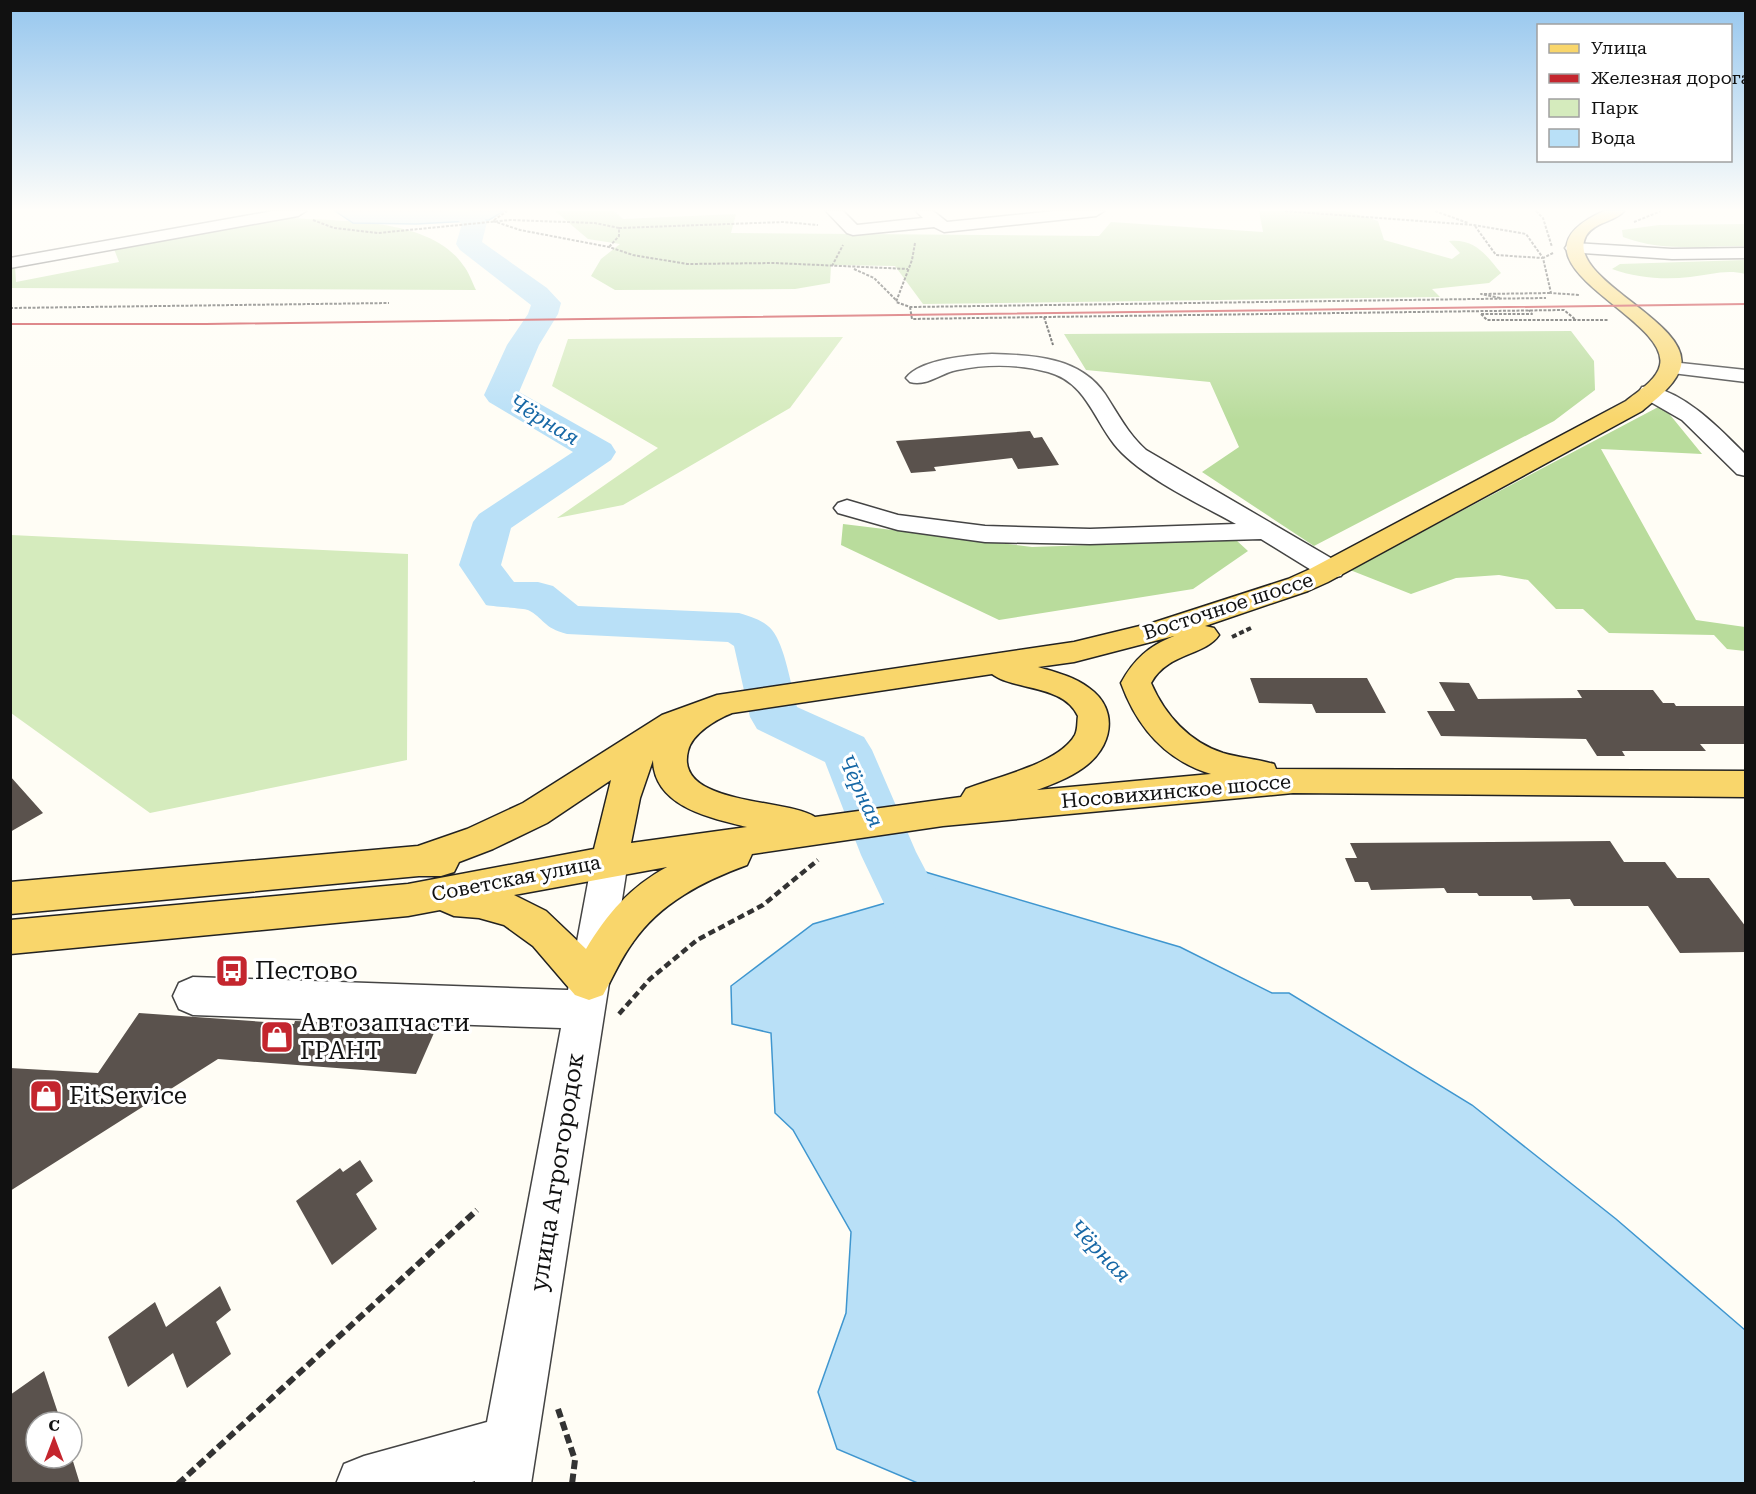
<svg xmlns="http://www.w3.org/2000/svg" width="1756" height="1494" viewBox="0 0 1756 1494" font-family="'Roboto Serif',serif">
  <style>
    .green { fill: #d5ebbd }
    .forest { fill: #b9dc9c }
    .water { fill: #b9e0f7; stroke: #3f96cf; stroke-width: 1.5 }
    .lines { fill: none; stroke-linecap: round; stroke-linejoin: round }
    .river { fill: #b9e0f7; fill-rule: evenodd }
    .building { fill: #5a524d }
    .minor-casing { stroke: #444; stroke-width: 3 }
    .major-casing { stroke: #222; stroke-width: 3 }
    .path-far3 { stroke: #333; stroke-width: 2; stroke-dasharray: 3 1.5; stroke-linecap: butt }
    .path-far2 { stroke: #333; stroke-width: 4; stroke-dasharray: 5 3; stroke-linecap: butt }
    .path-far1 { stroke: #333; stroke-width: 4.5; stroke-dasharray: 7 4; stroke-linecap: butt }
    .path { stroke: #333; stroke-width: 6; stroke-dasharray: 9 4.5; stroke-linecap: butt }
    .minor { fill: #fff; fill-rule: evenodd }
    .major { fill: #f9d66b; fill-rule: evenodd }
    .rail { stroke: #c4262e; stroke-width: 2 }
    .labels { text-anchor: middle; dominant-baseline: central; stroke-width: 6; stroke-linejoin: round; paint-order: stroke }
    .street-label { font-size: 20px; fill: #111; stroke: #fff }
    .water-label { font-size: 21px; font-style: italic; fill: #1768a6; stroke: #fff }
    .near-poi-label { font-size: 24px; fill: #111; stroke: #fff; text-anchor: start }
    .near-street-label { font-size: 24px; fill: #111; stroke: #fff }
  </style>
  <rect width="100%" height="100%" fill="#fffdf5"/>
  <path class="green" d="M843,337L790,408L623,505L557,518L658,448L552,386L568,339Z
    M11,535L408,554L407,760L150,813L11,713Z"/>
  <path class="forest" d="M555,211H614L623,219L736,214L731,233L1099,236L1111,222L1263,232L1259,211H1346L1378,221L1384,240L1452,259L1460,253L1449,241C1475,238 1486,255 1501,273L1489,283L1432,289L1440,297L923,304L895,266L831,265L830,283L795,289L615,290L591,276L601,259L620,244L588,239Z
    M291,218C343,222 430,217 463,265C469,272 472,282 476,290L11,288L10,267H15L16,282L119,262L114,249Z
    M1745,224V246C1704,246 1662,252 1623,237L1622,230L1659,225Z
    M1745,260V274C1726,269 1710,275 1690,277C1664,280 1637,278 1612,269L1620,264Z
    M1571,331L1594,361L1595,390L1554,421L1314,546L1202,472L1239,447L1210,382L1086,370L1064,334Z
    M1662,405L1702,454L1601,449L1696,620L1745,627V651L1727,649L1714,635L1609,633L1583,609H1556L1528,580L1499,575L1456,578L1411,594L1350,570Z
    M843,524L1032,547L1236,540L1248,551L1193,589L999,620L841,545Z"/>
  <path class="water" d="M335,211H504L489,220L416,224L353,223Z
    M889,855L922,871L1180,947L1272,993H1289L1472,1105L1616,1219L1745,1330V1483L920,1484L837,1449L818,1392L846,1313L851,1232L793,1130L775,1113L771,1033L732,1024L731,986L813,924L889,902L877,881Z"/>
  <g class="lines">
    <path class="river" d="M447,211C462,210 478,208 487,222L482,242L547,288L561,303L558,314L539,345L519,392L611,444L616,452L611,460L511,528L501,565L514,582H538L553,586L578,606L739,613C751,617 764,620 772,630C785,646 791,686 797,707L864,737L872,750L916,852L950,917L941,935L920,942L899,935L861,855L825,762L757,729L750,717L734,646L728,642L567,634C543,628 544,618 528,610C523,608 496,607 486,605L459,565L473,522L479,514L573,452L489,402L484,395L507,345L528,314L531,305L460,250L456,244L462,224Z"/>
  </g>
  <path class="building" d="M1030,431L1034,438L1042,437L1059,465L1018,469L1012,458L934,467L936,471L911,473L896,441Z
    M1250,678H1367L1386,713H1316L1312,704L1259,703Z
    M1439,682L1469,683L1478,699L1582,698L1577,690H1653L1663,703H1674L1676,706H1746V744H1700L1706,751H1622L1625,756H1597L1586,739L1441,736L1427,711H1455Z
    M10,776L43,813L10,832Z
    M1610,841L1624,862H1665L1677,878H1709L1746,927V952L1680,953L1648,906H1574L1570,899L1533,900L1531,896H1479L1477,893H1447L1444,888L1371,890L1368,882H1355L1345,858H1357L1350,843Z
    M139,1013L294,1024L295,1021L437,1026L416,1074L218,1059L10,1191V1068L98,1073Z
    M360,1160L373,1181L356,1194L377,1229L332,1265L296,1201L340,1168L343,1172Z
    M220,1286L231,1310L216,1322L231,1354L187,1388L173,1353L128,1387L108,1337L155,1302L166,1327Z
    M44,1371L61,1422H36V1458H72L80,1484H10V1395Z"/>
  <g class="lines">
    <defs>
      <path id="minor" d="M273,211H306L298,216L10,268V258Z
        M826,211H843L857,225L923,218L916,211H933L947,222L1054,211H1104L1096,216L944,232L934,227L853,235L847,233Z
        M1574,243L1672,249L1746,248V258L1672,259L1568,252L1565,248L1568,244Z
        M992,354C1033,355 1080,357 1105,394C1118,414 1128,434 1146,450L1324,554L1341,564L1345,570L1341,576L1331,578L1321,576L1261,539L1090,544L985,542L898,530L838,513L834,508L838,503L847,500L898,515L985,526L1090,529L1236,524C1200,504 1139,476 1114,444C1093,417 1085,382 1048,372C1019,364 986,364 957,370C941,373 926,387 910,382L906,378C920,359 970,355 992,354Z
        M1671,362L1746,370V382L1664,372L1661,368L1664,364Z
        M1650,386C1688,395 1719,428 1746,455V476L1737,474L1682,420L1642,397L1639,392L1642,387Z
        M610,846L623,850L628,861L531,1484H475V1481L466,1484H336L344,1464L364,1456L487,1422L561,1028L193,1015L179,1009L173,996L179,983L193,977L568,990L592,861L597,850Z"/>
      <path id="major" d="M1604,211H1624C1615,222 1594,222 1586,236C1564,278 1691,321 1681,366C1676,385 1656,399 1642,411L1328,582L1308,591L1205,626L1214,628L1219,635C1205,656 1168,652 1151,683C1165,715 1189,742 1223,753C1240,758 1257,759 1274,764L1276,769L1746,771V797L1293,793L943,826L752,854L747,865C703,881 660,903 633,942C621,958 613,977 603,995L589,1000L575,995L533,946L504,925L479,918L454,916L440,910L408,916L10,954V920L408,884L594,849L611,780L547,823L493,849L459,862L454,872L441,876H419L10,914V882L418,846L467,829L523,803L662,715L717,695L1074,642L1152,623L1288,579L1308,570L1626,401C1637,392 1657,380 1660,365C1671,316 1491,261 1604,211ZM1174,636C1149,646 1134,659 1121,683C1137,727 1165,760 1211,774L1037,790C1053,784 1069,778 1083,768C1112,748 1120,710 1089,688C1075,677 1055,672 1038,667L1074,662ZM992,674C1015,691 1063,684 1078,716C1077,722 1078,729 1075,735C1059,764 995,777 966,789L961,797L815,817C787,798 674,806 688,751C692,733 717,719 732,713ZM653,760C654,807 711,818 747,827L631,843L640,798ZM667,867C630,887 607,914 586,949L546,911L514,895Z"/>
    </defs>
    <use href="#minor" class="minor-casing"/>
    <use href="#major" class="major-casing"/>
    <path class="path-far3" d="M1285,211L1474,225L1526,234L1543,258
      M1435,211L1468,223
      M1536,211L1543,218L1552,247
      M313,220L334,228L378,233L510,220L595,223L619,228V236L609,247
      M494,220L507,211
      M493,221L520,230L609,247L633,255L687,264L775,263L908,269
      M1634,222L1661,211
      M1475,226L1496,255L1542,258
      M619,228L783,222L818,225
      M915,243L912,260L896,302L910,307L1546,298
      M1553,253L1543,258L1551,293L1580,295
      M832,266L843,245
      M854,269L874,278L896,300
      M1500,298L1481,294L1551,293
      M910,307L912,319L1044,317L1053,345
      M10,308L389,303
      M1481,314L1487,320H1609
      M1481,314H1532L1529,310
      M1044,317L1564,310L1576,320"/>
    <path class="path-far2" d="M1232,637L1253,627"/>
    <path class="path-far1" d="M619,1014L650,979L697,940L763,905L818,860"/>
    <path class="path" d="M558,1409L575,1460L572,1484
      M178,1484L477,1210"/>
    <use href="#minor" class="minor"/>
    <use href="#major" class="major"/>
    <path class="rail" d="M10,324H206L1746,304"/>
  </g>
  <linearGradient id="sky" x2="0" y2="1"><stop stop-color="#95c6ee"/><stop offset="0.5" stop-color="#fffefa"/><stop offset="1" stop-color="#fffefa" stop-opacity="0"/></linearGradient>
  <rect width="1756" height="420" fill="url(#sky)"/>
  <defs>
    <symbol id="bus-square" viewBox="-11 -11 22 22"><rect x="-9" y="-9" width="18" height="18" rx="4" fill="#c4262e" stroke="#fff"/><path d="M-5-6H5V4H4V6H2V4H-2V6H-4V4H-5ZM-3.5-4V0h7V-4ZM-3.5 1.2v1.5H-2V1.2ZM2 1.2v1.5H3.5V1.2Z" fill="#fff"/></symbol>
    <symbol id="shop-square" viewBox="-11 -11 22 22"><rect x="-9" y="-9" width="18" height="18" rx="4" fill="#c4262e" stroke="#fff"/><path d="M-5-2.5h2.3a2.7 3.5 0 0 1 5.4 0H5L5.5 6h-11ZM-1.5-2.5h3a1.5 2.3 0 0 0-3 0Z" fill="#fff"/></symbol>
  </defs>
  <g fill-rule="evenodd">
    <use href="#bus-square" x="213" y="952" width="38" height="38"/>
    <use href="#shop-square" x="258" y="1018" width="38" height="38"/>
    <use href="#shop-square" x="27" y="1077" width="38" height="38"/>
  </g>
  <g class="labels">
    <g class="street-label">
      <text transform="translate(1228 606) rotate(-18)">Восточное шоссе</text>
      <text transform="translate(1176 791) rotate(-5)">Носовихинское шоссе</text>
      <text transform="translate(516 878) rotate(-11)">Советская улица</text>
    </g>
    <g class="water-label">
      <text transform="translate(544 420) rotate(31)">Чёрная</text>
      <text transform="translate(861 791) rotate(65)">Чёрная</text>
      <text transform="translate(1100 1251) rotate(46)">Чёрная</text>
    </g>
    <g class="near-poi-label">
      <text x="255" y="971">Пестово</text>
      <text x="300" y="1023">Автозапчасти<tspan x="300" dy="28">ГРАНТ</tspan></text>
      <text x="69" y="1096">FitService</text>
    </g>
    <g class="near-street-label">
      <text transform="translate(557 1172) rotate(-81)">улица Агрогородок</text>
    </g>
  </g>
  <rect width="1756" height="1494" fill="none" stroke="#111111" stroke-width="24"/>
  <rect x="1537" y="24" width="195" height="138" fill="#ffffff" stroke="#a0a0a0" stroke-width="1.5"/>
  <rect x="1549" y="44" width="30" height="9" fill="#f9d66b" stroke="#a0a0a0" stroke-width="1.5"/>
  <text x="1591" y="54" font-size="18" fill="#111111">Улица</text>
  <rect x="1549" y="74" width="30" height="9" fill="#c4262e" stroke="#a0a0a0" stroke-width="1.5"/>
  <text x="1591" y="84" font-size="18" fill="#111111">Железная дорога</text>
  <rect x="1549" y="99" width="30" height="18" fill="#d5ebbd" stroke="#a0a0a0" stroke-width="1.5"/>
  <text x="1591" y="114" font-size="18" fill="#111111">Парк</text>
  <rect x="1549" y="129" width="30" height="18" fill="#b9e0f7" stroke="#a0a0a0" stroke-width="1.5"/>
  <text x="1591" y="144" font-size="18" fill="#111111">Вода</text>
  <g transform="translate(54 1440)"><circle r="28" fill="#ffffff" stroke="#a0a0a0" stroke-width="1.5"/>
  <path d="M0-4.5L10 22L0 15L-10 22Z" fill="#c4262e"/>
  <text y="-9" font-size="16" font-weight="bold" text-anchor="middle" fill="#111111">С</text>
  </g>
</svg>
